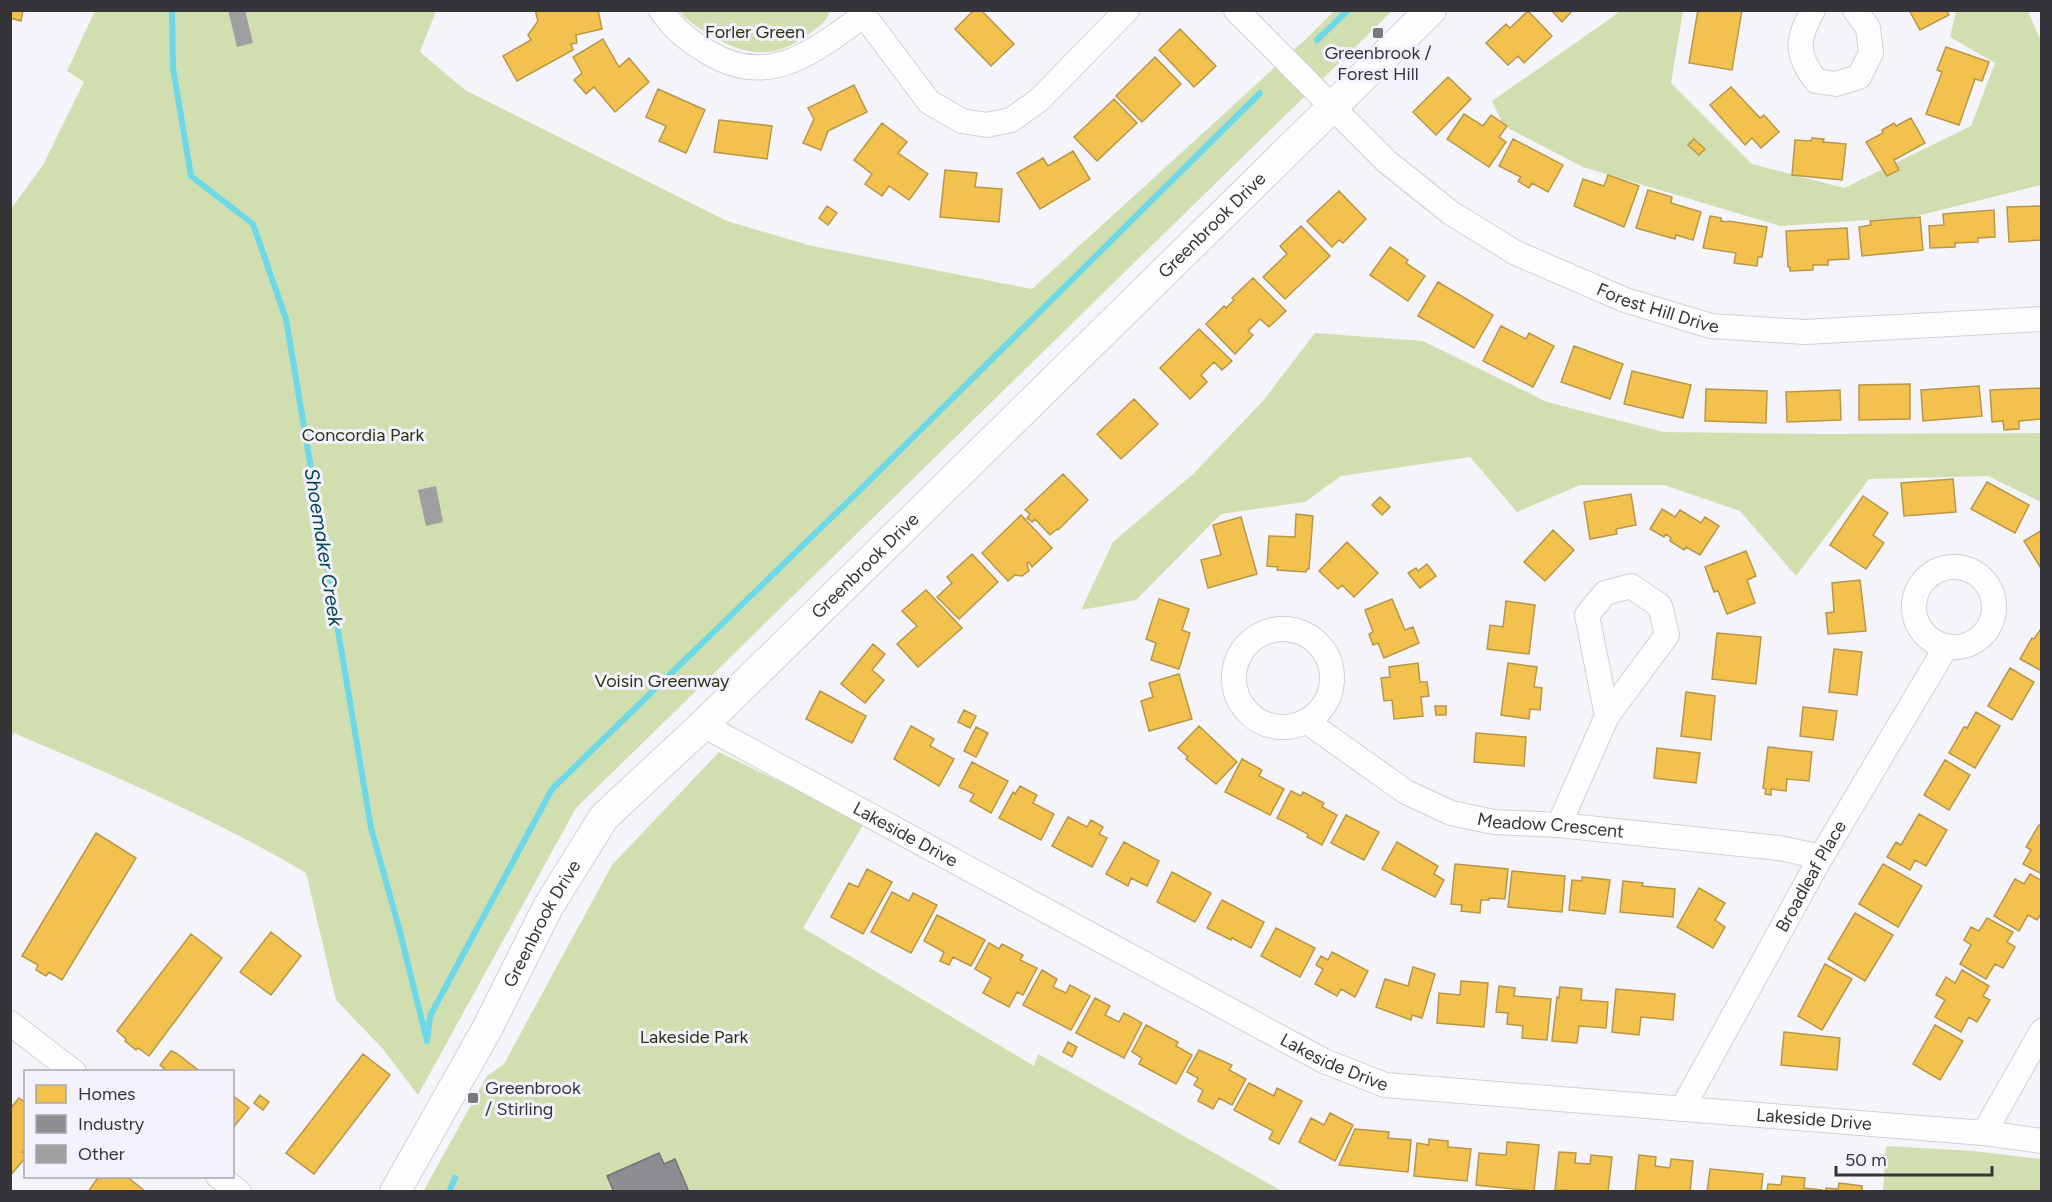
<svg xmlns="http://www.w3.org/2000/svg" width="2052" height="1202" viewBox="0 0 2052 1202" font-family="Figtree,sans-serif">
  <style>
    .green { fill: #d1dfb0 }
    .homes { fill: #f2c14e; stroke: #b99748; stroke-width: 1.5 }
    .industry { fill: #8d8d92; stroke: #737377; stroke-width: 1.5 }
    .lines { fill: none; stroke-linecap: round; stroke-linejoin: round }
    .stream { stroke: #6cd8e8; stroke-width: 6 }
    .building { fill: #a09fa0 }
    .minor-casing { stroke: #d0d0d4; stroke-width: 26 }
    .tertiary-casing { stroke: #d0d0d4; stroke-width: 32 }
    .minor { stroke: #fdfdfe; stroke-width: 24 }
    .tertiary { stroke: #fdfdfe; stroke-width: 30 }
    .poi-dot { fill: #78787d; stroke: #f2f1fd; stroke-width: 2 }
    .labels { text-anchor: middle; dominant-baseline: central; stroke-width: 6; stroke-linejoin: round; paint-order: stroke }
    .park-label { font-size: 18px; fill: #2b350d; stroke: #f2f1fd }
    .poi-label { font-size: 18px; fill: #353539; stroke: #f2f1fd }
    .street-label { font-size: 18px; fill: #353539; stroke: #f2f1fd }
    .water-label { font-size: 20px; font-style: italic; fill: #034750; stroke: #f2f1fd }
  </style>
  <rect width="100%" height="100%" fill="#f4f4fa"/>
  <path class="green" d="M95,11H436L420,52L465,90L727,221L812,246L1032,289L1306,39L1334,11H1392L576,808L418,1095L382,1048L336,1000L306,873C213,818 113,775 14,733L11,738V209L43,165L84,82L67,71Z
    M679,11H830C827,22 818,27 809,34C773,61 744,56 707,33C697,27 686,20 679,11Z
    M1619,11H1683L1671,83L1752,164L1844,188L1971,126L1995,63L1950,37L1956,11H2028L2041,41V185L1913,217L1780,226L1583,167L1504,126L1492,101L1614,16Z
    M1315,333L1423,341L1547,402L1664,432L1825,434L2041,433V502L1988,476L1869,479L1796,576L1740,511L1664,485H1580L1517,512L1470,457L1341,476L1305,502L1221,514L1136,600L1081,610L1113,542L1193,474L1263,401Z
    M719,752L864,823L803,928L1034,1066L1038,1054L1282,1191L423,1192L487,1076L504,1064L612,865Z
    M1886,1146L1973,1151L2041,1159V1191H1883Z"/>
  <path class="homes" d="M10,10H23L21,21L10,18Z
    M535,10H598L602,29L576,35L577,43L571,44L573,50L517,81L503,56L531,40L528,35L538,21Z
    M974,10H981L1014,44L991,66L955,29Z
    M1551,10H1573L1562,22Z
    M1698,10H1742L1732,70L1689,63Z
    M1909,10H1946L1949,15L1920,30Z
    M1528,11L1552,36L1524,63L1518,56L1508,65L1486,43L1506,24L1510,28Z
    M1180,29L1216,66L1194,87L1159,50Z
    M603,39L619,67L629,58L649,82L615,112L594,87L586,94L574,80L582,73L573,57Z
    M1946,47L1989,62L1982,81L1975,79L1959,125L1926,114L1942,72L1937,70Z
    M1155,57L1181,84L1142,122L1116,96Z
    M1448,77L1471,99L1436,135L1413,112Z
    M854,85L867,112L828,131L821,150L803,143L814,119L808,108Z
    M1731,87L1760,118L1764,115L1779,132L1761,148L1752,138L1745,145L1710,105Z
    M658,89L705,110L686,153L659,141L666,126L646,117Z
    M1114,99L1137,123L1097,161L1074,137Z
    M1464,114L1483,126L1491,115L1507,126L1499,137L1506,142L1489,167L1447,139Z
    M1911,118L1925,143L1894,160L1899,170L1887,176L1866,142L1883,133L1882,130L1894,123L1896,126Z
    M719,120L772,126L767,159L714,152Z
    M882,123L907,142L898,153L928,174L909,200L889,186L882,196L865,184L872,174L854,160Z
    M1812,138L1824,139L1823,142L1846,144L1842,180L1792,175L1795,140L1811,141Z
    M1513,139L1563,165L1548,192L1532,183L1529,188L1518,181L1521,177L1499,166Z
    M1694,139L1705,149L1699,155L1688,145Z
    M1073,151L1090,179L1040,209L1017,173L1043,158L1048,166Z
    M945,170L977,173L975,187L1002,189L999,222L940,217Z
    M1608,175L1639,186L1624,227L1574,206L1583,179L1604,186Z
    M1648,190L1672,197L1671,203L1701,212L1693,240L1676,235L1675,239L1636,228Z
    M1339,191L1366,219L1343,243L1339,240L1332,247L1307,221Z
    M827,206L837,213L828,225L819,218Z
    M2042,206V240L2009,242L2007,207Z
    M1994,210L1995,237L1978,238V242L1955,243V247L1930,248L1929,226L1944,225L1943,214Z
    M1710,216L1721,218V221L1727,222L1728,221L1767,227L1762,257H1758L1757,266L1734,263L1736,253L1703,248Z
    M1920,217L1923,250L1862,256L1859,227L1871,225L1870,221Z
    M1301,226L1330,256L1285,299L1263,277L1287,254L1280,246Z
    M1847,228L1849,259L1828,260V265H1813V270L1790,271V267H1788L1786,231Z
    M1390,247L1408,260L1406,263L1425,276L1408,301L1370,275Z
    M1253,278L1286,311L1269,327L1260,319L1248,331L1253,335L1235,354L1206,324L1224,306L1226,308L1234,300L1232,298Z
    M1438,282L1493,315L1474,348L1418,316Z
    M1501,326L1526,339L1529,333L1554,346L1533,387L1483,361Z
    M1199,329L1232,361L1222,370L1214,362L1201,375L1207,382L1190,399L1160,368Z
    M1574,346L1623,364L1610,399L1561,382Z
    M1632,371L1691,385L1683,418L1624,404Z
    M1910,384V419L1859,420V385Z
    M1979,386L1982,416L1923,421L1921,390Z
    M2042,388V419L2019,421V429L2004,430L2003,421L1992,422L1990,390Z
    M1706,389L1767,391L1766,423L1705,421Z
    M1840,390L1841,420L1787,422L1786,392Z
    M1134,399L1158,424L1121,459L1097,434Z
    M1063,474L1088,500L1058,530L1057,529L1050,535L1035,519L1032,522L1027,518L1030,514L1025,510Z
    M1953,479L1956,512L1904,516L1901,483Z
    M1987,482L2029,505L2015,533L1971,509Z
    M1631,494L1636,525L1616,529L1617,534L1590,539L1584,502Z
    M1863,496L1888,513L1873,535L1884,543L1866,569L1830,545Z
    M1380,497L1390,507L1382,515L1372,505Z
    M1662,509L1675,517L1680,510L1701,523L1705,517L1719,526L1700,555L1686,547L1684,550L1670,541L1671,538L1666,534L1664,537L1650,529Z
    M1296,514L1313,516L1309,569H1307L1306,572L1277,570L1278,567L1267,566L1269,536L1295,537Z
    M1021,515L1052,548L1032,567L1029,562L1027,563L1029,571L1022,576L1015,575L1008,581L982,553Z
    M1241,517L1257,574L1208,588L1201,560L1221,555L1213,525Z
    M1553,530L1574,550L1545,581L1524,562Z
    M2042,530V570L2024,541Z
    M1347,542L1378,573L1354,597L1342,585L1338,589L1319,571Z
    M1746,551L1756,576L1747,580L1755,603L1727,614L1718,591L1714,592L1705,567Z
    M972,554L998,582L959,619L937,597L952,583L947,577Z
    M1427,564L1436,576L1420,588L1408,573L1416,568L1418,571Z
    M1860,580L1866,631L1828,634L1826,613L1834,612L1832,583Z
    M926,590L962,628L918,667L897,644L917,626L902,611Z
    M1159,599L1189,609L1182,630L1190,633L1179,669L1151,660L1156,643L1146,639Z
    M1392,599L1405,630L1413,627L1419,643L1384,658L1378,643L1373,645L1369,634L1373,632L1365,610Z
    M1506,601L1535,605L1529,654L1487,649L1490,625L1503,627Z
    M2042,627V671L2020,659L2032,638L2034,639Z
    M1717,633L1761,637L1756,684L1712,679Z
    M873,644L885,654L872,670L884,680L865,703L841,684Z
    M1834,649L1862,652L1857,695L1829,692Z
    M1418,663L1420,682H1427L1429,696L1421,697L1423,716L1394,719L1392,700L1384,701L1381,678L1390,677L1389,667Z
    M1508,663L1537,667L1534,687L1542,688L1540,710L1530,709L1529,719L1501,715Z
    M2010,668L2034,682L2012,720L1988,706Z
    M1179,674L1192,719L1149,731L1141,701L1153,697L1149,683Z
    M820,691L866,716L852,743L806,719Z
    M1686,692L1715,696L1711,740L1681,736Z
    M1435,706H1446V715H1436Z
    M1803,707L1837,711L1833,740L1800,736Z
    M964,710L976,716L970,728L958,722Z
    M1976,712L2000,726L1975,768L1949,753L1964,727L1967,728Z
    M911,726L934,739L930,746L954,759L939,786L894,759Z
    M1199,726L1237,762L1216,784L1186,759L1188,757L1178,748Z
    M976,727L988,733L976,757L964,751Z
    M1476,733L1526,737L1524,766L1474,762Z
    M1768,747L1812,752L1809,781L1787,779L1786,791L1771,789V795L1765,794L1766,789L1763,788Z
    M1657,748L1700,753L1696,783L1654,778Z
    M1242,759L1262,770L1259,776L1284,789L1270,815L1225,792Z
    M1945,760L1970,775L1949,810L1924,795Z
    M972,762L1008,781L991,813L970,801L974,794L959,787Z
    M1020,786L1037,795L1033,803L1054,814L1041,840L999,818L1013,792L1015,794Z
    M1291,791L1301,796L1303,792L1324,803L1322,807L1337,815L1322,845L1307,837L1308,834L1277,818Z
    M1919,814L1947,830L1926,866L1915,860L1910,870L1887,857L1896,842L1901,845Z
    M1346,815L1379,832L1364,860L1331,843Z
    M1068,817L1087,827L1091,820L1103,827L1099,834L1107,838L1092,867L1052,846Z
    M2039,825L2042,826V874L2023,864L2031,850L2026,847Z
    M96,833L136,858L62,980L49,972L46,976L36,970L38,965L22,956Z
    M1124,842L1159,861L1147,886L1131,878L1128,886L1106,874Z
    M1397,842L1438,866L1434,874L1444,880L1435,897L1382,869Z
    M1455,864L1508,869L1505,899L1489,898V900H1481L1480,913L1461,911L1462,905L1451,904Z
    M1883,864L1922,886L1898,927L1859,904Z
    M867,869L892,882L863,934L831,917L849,883L858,887Z
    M1512,871L1565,876L1562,912L1508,907Z
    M1172,872L1211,893L1195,922L1157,902Z
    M2030,874L2042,881V912L2037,920L2028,915L2019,931L1994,916L2015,879L2024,884Z
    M1582,877L1610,880L1605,914L1569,910L1572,880L1582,881Z
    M1623,881L1643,883L1642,886L1675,889L1673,917L1620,912Z
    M1699,888L1725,903L1715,920L1725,927L1713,948L1677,927Z
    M892,892L909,901L913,893L937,905L911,953L871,932Z
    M1222,900L1264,922L1251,948L1232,938L1231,940L1207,928Z
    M1855,913L1893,935L1865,981L1828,959Z
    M937,915L985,940L971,966L953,957L949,965L940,961L944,952L924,941Z
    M1987,918L2013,932L2007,942L2015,947L2003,968L1995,964L1986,979L1960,964L1971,945L1964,940L1971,927L1979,931Z
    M1276,928L1315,948L1300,977L1261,956Z
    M271,932L301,956L271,995L240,972Z
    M191,934L222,958L149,1056L138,1048L136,1050L125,1041L126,1039L117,1031Z
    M989,943L999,949L1002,944L1023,955L1020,960L1037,968L1023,995L1017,992L1009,1007L983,993L991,978L975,969Z
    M1332,952L1368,971L1355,997L1341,989L1337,996L1315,984L1323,969L1316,965L1321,956L1328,960Z
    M1825,964L1852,979L1822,1030L1798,1016Z
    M1413,967L1435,974L1422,1018L1412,1015L1411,1020L1376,1007L1385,979L1408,986Z
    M1042,970L1057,979L1053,987L1066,993L1070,985L1090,996L1071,1030L1023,1005Z
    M1962,970L1989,986L1983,996L1990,1000L1977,1022L1969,1017L1961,1032L1935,1017L1945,1000L1936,995L1946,977L1955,983Z
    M1461,981L1488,983L1484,1027L1437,1023L1439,993L1460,995Z
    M1499,986L1515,988L1514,996L1551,999L1547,1040L1522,1038L1523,1026L1507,1024L1508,1013L1496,1012Z
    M1560,987L1582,989L1581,1000L1608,1002L1606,1028L1579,1026L1577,1043L1552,1041L1557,997L1559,998Z
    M1616,989L1675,994L1673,1020L1641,1017L1639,1035L1612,1032Z
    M1095,998L1110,1006L1105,1015L1119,1022L1124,1013L1142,1023L1124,1058L1076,1033Z
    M1146,1025L1178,1042L1176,1046L1192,1055L1176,1084L1139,1064L1142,1058L1132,1052Z
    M1935,1025L1963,1041L1940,1080L1913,1064Z
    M1784,1032L1840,1038L1837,1070L1781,1065Z
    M1068,1042L1077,1047L1072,1057L1063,1052Z
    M1199,1050L1232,1065L1229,1070L1246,1079L1232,1105L1219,1098L1213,1109L1198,1101L1203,1090L1194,1085L1198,1078L1187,1072Z
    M171,1051L176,1053L197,1069L196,1072H162L164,1068L160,1065Z
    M363,1054L390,1075L314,1174L286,1153Z
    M1249,1083L1274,1096L1277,1088L1302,1101L1279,1144L1269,1139L1273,1131L1234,1110Z
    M232,1095L249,1108L232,1129Z
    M260,1095L269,1102L263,1110L254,1103Z
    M19,1098L26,1103V1148L22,1152L26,1154V1157L10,1176V1109Z
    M1330,1113L1353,1125L1335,1161L1299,1142L1311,1118L1324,1125Z
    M1355,1129L1389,1132L1388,1138L1411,1140L1408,1172L1339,1165Z
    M1429,1139L1448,1141V1147L1471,1149L1467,1181L1414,1176L1417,1143L1429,1145Z
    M1507,1142L1539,1145L1534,1191L1476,1185L1479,1153L1506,1155Z
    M1559,1152L1576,1153L1575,1163L1590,1164L1591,1155L1612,1157L1608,1192L1555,1190Z
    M1639,1155L1656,1157L1655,1166L1670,1168L1671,1159L1693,1161L1690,1192H1635Z
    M1710,1169L1763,1174L1761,1192H1707Z
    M99,1176H126L146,1192H88Z
    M1782,1176L1805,1178L1804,1188L1822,1190V1192H1767L1768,1184L1781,1185Z
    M1839,1183L1862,1186V1192H1825L1826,1188L1838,1189Z"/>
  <path class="industry" d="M659,1153L664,1164L675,1159L689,1192H614L607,1176Z"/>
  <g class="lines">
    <path class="stream" d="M172,10L173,68L191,176L253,224L286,319L371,828L399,928L426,1037
      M1317,40L1348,10
      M427,1041L430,1016L552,789L865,485L1260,93
      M449,1192L455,1178"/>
  </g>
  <path class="building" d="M228,10H245L253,43L237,47Z
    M436,486L443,522L426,526L418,490Z"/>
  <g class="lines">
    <defs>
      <g id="minor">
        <path d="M661,10C674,30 689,41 709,53C770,89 814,51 863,16"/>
        <path d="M860,10L929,102L962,121L987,125L1011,120L1039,100L1127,10"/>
        <path id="s1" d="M1236,10L1386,161L1451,213L1516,253L1625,300L1711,326L1805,332L2042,319"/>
        <path d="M1813,10C1796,40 1796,55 1816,81L1836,84L1859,77L1871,53L1868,28L1855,10"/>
        <circle cx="1954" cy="607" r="40"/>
        <circle cx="1283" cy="678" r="49"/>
        <path id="s2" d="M1306,721L1406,792L1451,813L1494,822L1559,825L1779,848L1821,857"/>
        <path id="s3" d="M703,725L1324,1061L1385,1085L1984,1133L2042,1141"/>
        <path d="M1559,825L1607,716L1667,635L1660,606L1631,586L1605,593L1587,615L1607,716"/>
        <path d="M10,1023L74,1072"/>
        <path id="s4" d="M1682,1109L1821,857L1946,647"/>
        <path d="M1984,1133L2042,1031"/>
        <path d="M218,1176L239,1192"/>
      </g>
      <g id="tertiary">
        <path id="s5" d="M395,1192L488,1027L548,907L604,817L703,725L1431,10"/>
      </g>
    </defs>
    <use href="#minor" class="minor-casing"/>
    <use href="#tertiary" class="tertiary-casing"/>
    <use href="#minor" class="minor"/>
    <use href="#tertiary" class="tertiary"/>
  </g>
  <g class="poi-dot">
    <rect x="1372" y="27" width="12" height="12" rx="3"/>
    <rect x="467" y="1092" width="12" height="12" rx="3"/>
  </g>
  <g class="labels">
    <g class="park-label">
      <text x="755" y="32">Forler Green</text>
      <text x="363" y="435">Concordia Park</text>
      <text x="662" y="681">Voisin Greenway</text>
      <text x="694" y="1037">Lakeside Park</text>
    </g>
    <g class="poi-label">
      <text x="1378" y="53">Greenbrook /<tspan x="1378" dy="21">Forest Hill</tspan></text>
      <text x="485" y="1088" text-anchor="start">Greenbrook<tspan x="485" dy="21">/ Stirling</tspan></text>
    </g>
    <g class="street-label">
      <text stroke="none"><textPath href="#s5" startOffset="1278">Greenbrook Drive</textPath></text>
      <text stroke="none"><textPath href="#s1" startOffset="525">Forest Hill Drive</textPath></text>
      <text stroke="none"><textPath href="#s5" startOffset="792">Greenbrook Drive</textPath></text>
      <text stroke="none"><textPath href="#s2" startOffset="273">Meadow Crescent</textPath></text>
      <text stroke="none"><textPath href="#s3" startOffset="230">Lakeside Drive</textPath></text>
      <text stroke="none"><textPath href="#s4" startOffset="266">Broadleaf Place</textPath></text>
      <text stroke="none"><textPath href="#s5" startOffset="306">Greenbrook Drive</textPath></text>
      <text stroke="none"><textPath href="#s3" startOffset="716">Lakeside Drive</textPath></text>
      <text stroke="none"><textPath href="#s3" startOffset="1202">Lakeside Drive</textPath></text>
    </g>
    <g class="water-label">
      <text transform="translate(324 547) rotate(81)">Shoemaker Creek</text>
    </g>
  </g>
  <rect width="2052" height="1202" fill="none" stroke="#353539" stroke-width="24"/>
  <rect x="24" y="1070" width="210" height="108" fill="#f2f1fd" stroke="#a6a6af" stroke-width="1.5"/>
  <rect x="36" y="1085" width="30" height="18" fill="#f2c14e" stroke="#a6a6af" stroke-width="1.5"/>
  <text x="78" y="1100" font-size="18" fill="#353539">Homes</text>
  <rect x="36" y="1115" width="30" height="18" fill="#8d8d92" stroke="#a6a6af" stroke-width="1.5"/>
  <text x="78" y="1130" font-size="18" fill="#353539">Industry</text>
  <rect x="36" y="1145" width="30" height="18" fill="#a09fa0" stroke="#a6a6af" stroke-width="1.5"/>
  <text x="78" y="1160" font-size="18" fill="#353539">Other</text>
  <path d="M1836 1166v9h156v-9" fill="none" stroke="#353539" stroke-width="3"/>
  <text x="1845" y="1166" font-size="18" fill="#353539" stroke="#f2f1fd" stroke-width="4.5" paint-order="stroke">50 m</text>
</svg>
